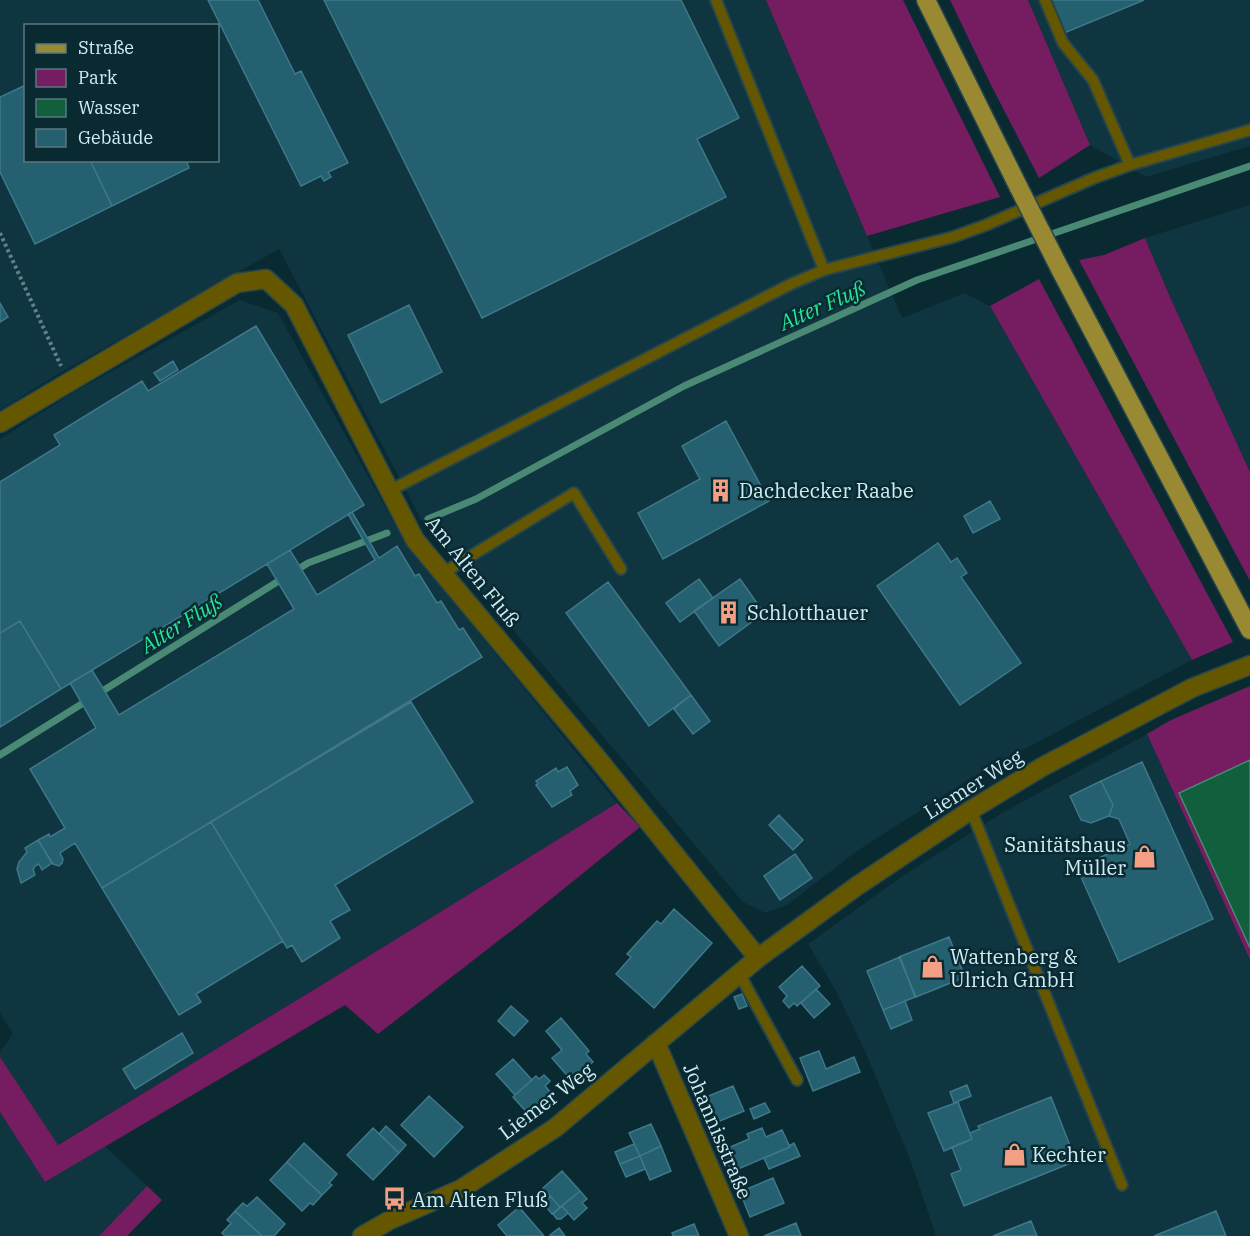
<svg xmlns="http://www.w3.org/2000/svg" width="1250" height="1236" viewBox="0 0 1250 1236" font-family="'IBM Plex Serif',serif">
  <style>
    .built { fill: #0f3540; fill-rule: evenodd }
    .green { fill: #761c61 }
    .water { fill: #115f3d; stroke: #4a8974; stroke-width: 1.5 }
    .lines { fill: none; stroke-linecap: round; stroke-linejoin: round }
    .stream { stroke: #4a8974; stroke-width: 7 }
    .building { fill: #246070; stroke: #3e7889; stroke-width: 1.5 }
    .lane-casing { stroke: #26454d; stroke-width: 14 }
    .street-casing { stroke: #26454d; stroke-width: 21 }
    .primary-casing { stroke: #26454d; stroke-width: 21 }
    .path { stroke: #63818a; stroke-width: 4; stroke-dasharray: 3 3; stroke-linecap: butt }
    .lane { stroke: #645700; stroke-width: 10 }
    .street { stroke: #645700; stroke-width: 18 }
    .primary { stroke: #988932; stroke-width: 18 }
    .primary-bridge-casing { stroke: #26454d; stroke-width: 21; stroke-linecap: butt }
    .primary-bridge { stroke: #988932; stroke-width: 18 }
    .labels { text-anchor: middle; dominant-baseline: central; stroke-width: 5; stroke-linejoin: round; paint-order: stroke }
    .poi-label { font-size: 20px; fill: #cfecf5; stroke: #0a2a32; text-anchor: start }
    .street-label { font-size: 20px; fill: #cfecf5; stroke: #0a2a32 }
    .water-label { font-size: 21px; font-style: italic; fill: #25e799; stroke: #0a2a32 }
  </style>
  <rect width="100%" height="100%" fill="#0a2a32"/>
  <path class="built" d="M0,0H766L902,318L965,293L990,306L1192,660L974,776L857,851L787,905L765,913L743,902L423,523L279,249L55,376L0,410ZM26,26H218V160H26Z
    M1028,0H1250V146L1146,177L1090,145Z
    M1250,205V472L1170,297L1145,238Z
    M240,300L278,313L404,541L617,803L320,986L57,1145L0,1057V1052L13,1034L0,1013V439L76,391Z
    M1147,734L1250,960V1236H936L910,1159L865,1051L836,991L808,944L904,875L1002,813Z
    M0,1112L45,1182L105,1146L147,1186L99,1236H0Z"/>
  <path class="green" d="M766,0H903L1000,197L867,236Z
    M950,0H1028L1090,145L1039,178L991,85Z
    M1145,238L1170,297L1250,472V581L1079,260L1104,255Z
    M1039,279L1210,599L1233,642L1192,660L990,306Z
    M1250,686V960L1147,734L1171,720Z
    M617,803L640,827L524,921L378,1034L345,1005L45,1182L0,1112V1057L58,1145L320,986Z
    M147,1186L162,1200L127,1236H99Z"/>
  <path class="water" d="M1250,760V948L1179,793Z"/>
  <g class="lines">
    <path class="stream" d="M428,519L476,499L684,386L917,280L1250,166
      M295,571L308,563L387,533
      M0,755L285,577"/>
  </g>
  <path class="building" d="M208,0H258L295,74L301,71L348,163L328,172L331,177L324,181L321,176L301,186Z
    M324,0H681L739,118L697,139L726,197L482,318Z
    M1051,0H1144L1064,33Z
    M26,85V160H90L112,206L35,244L0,172V97Z
    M90,160H186L189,168L112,206Z
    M0,303L8,317L0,322Z
    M409,305L442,372L381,403L348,335Z
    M256,326L364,505L61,689L20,621L0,633V482L60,445L54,435L142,381L148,391Z
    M173,361L178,370L160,381L154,373Z
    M726,421L769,501L663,559L638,513L700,479L682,446Z
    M990,501L1000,519L973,533L964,516Z
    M352,512L379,558L397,546L415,576L419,574L437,603L441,601L459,630L463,628L482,657L102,888L75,843L60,853L63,859L62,863L59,866L53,864L38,840L49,834L50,837L65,828L30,769L96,728L70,683L92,670L119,715L294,609L267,564L290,550L317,595L375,560L348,514Z
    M938,543L951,562L957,558L967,573L961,577L1021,663L960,705L877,586Z
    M699,579L713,598L680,622L666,603Z
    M740,579L764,613L719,646L694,611Z
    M608,582L691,695L649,726L566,613Z
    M20,621L61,689L0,727V633Z
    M691,695L710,721L693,734L674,709Z
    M411,702L473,802L335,885L350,910L330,921L340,938L302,962L292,945L287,948L211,822Z
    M1142,762L1213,919L1119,962L1077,868L1130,844L1119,819L1109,816L1113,805L1101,781Z
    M567,767L578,785L570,791L572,795L552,807L536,785L538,784L536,781L556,768L558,772Z
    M1101,781L1113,805L1109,816L1091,823L1081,820L1070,796Z
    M779,815L803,840L793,850L769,825Z
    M211,822L283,941L196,994L201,1002L179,1015L102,888Z
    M38,840L52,863L42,870L39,864L35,866L33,869L35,875L21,883L17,869L19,862L27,852L25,848Z
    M795,854L812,878L780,900L764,876Z
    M674,909L712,943L654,1008L616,974L631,957L627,954L657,921L661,924Z
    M949,937L965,977L916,997L899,957Z
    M900,957L915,997L883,1010L867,971Z
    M802,966L820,986L797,1006L794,1003L789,1008L783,1001L787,996L779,987Z
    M816,989L830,1004L814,1018L801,1003Z
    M742,994L747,1006L739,1009L734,997Z
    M905,1001L912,1020L891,1029L883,1010Z
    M511,1006L528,1021L514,1036L498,1021Z
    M561,1018L589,1051L586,1054L593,1062L571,1080L552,1058L562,1050L546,1031Z
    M182,1033L193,1053L135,1089L123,1069Z
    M819,1051L826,1069L854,1057L860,1072L813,1091L800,1058Z
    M513,1059L532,1080L515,1095L496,1074Z
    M544,1075L550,1081L545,1086L554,1096L531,1117L513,1097L536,1076L539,1079Z
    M967,1085L971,1096L954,1103L950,1092Z
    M733,1086L744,1111L710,1125L699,1100Z
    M429,1096L463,1127L434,1157L401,1125Z
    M1051,1097L1076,1161L964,1206L951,1174L961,1170L952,1147L972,1139L970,1133L980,1129L978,1126Z
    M958,1102L972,1139L944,1151L928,1113Z
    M765,1103L770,1112L754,1119L750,1109Z
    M651,1124L661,1146L640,1156L629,1133Z
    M386,1126L406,1145L399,1153L379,1134Z
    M373,1128L399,1153L373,1180L347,1155Z
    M762,1128L766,1137L782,1130L790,1147L731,1172L721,1151L749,1139L747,1134Z
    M304,1143L337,1174L329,1183L332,1185L322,1195L287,1162Z
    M794,1143L800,1156L769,1169L764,1158L790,1147L789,1146Z
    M634,1144L640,1156L620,1164L615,1152Z
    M661,1146L671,1171L650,1180L640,1156Z
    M640,1156L645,1169L626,1177L620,1164Z
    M287,1162L322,1195L313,1205L310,1203L302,1211L270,1180Z
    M562,1171L580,1191L560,1207L543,1188Z
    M773,1178L784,1203L750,1217L740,1192Z
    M580,1191L587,1199L582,1203L587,1208L574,1220L562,1206Z
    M550,1196L560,1207L552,1214L543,1203Z
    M257,1197L285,1224L274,1236H262L235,1211L243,1203L247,1206Z
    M562,1206L568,1213L561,1219H557L553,1214Z
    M519,1207L544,1236H507L498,1225Z
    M235,1211L262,1236H225L222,1233L231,1223L227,1220Z
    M1216,1211L1226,1236H1154Z
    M1031,1221L1037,1236H993Z
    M796,1223L801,1236H764Z
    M694,1224L699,1236H673L672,1233Z
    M559,1228L565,1236H550V1235Z"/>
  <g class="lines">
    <defs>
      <path id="lane" d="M716,0L824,270
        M1045,0L1063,43L1093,80L1130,165
        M389,491L791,284L824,270L953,237L986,225L1094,178L1130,165L1250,130
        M443,573L574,493L621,569
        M971,810L1122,1185
        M739,973L797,1080"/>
      <path id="street" d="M0,423L237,283L266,279L294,305L415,540L598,759L758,958
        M656,1043L739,1236
        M362,1236L390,1220L461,1189L555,1128L758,958L857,886L971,810L1042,767L1192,688L1250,665"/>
      <path id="primary" d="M926,0L1019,188
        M1060,269L1250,630"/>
    </defs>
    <use href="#lane" class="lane-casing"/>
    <use href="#street" class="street-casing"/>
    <use href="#primary" class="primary-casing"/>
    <path class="path" d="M0,233L61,366"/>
    <use href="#lane" class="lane"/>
    <use href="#street" class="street"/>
    <use href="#primary" class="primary"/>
    <defs>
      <path id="primary-bridge" d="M1019,188L1060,269"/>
    </defs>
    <use href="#primary-bridge" class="primary-bridge-casing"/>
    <use href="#primary-bridge" class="primary-bridge"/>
  </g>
  <defs>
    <symbol id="building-bare" viewBox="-9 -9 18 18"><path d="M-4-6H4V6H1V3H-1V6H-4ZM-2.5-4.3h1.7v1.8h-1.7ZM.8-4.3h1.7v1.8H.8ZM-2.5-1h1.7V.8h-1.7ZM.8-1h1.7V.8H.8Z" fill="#f39f83" stroke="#0a2a32" stroke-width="2.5" paint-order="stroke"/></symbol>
    <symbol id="shop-bare" viewBox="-9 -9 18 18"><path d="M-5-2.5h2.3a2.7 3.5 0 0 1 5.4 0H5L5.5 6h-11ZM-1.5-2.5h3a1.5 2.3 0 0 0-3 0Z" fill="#f39f83" stroke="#0a2a32" stroke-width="2.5" paint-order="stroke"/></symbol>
    <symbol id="bus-bare" viewBox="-9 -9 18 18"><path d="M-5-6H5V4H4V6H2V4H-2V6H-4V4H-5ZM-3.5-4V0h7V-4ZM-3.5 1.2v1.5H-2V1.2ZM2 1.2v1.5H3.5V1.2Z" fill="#f39f83" stroke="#0a2a32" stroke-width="2.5" paint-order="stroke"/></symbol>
  </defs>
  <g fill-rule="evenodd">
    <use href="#building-bare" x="704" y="474" width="33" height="33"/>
    <use href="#building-bare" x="712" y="596" width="33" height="33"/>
    <use href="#shop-bare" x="1128" y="840" width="33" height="33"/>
    <use href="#shop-bare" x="916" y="950" width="33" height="33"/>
    <use href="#shop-bare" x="998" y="1138" width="33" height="33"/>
    <use href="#bus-bare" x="378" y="1182" width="33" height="33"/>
  </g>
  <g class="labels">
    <g class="poi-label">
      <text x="739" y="490">Dachdecker Raabe</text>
      <text x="747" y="612">Schlotthauer</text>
      <text x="1126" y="844" text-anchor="end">Sanitätshaus<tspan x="1126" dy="23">Müller</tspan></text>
      <text x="950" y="956">Wattenberg &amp;<tspan x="950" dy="23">Ulrich GmbH</tspan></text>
      <text x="1032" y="1154">Kechter</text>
      <text x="412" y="1199">Am Alten Fluß</text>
    </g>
    <g class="street-label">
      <text transform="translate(473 571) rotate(51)">Am Alten Fluß</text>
      <text transform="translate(973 784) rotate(-32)">Liemer Weg</text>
      <text transform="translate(546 1101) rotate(-37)">Liemer Weg</text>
      <text transform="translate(718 1131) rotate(67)">Johannisstraße</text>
    </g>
    <g class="water-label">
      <text transform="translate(822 305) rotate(-24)">Alter Fluß</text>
      <text transform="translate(181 623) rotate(-32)">Alter Fluß</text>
    </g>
  </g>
  <rect x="24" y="24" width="195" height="138" fill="#0a2a32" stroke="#597880" stroke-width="1.5"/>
  <rect x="36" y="44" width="30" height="9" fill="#988932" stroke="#597880" stroke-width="1.5"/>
  <text x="78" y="54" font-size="18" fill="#cfecf5">Straße</text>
  <rect x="36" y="69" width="30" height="18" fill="#761c61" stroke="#597880" stroke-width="1.5"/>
  <text x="78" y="84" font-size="18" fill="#cfecf5">Park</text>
  <rect x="36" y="99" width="30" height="18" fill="#115f3d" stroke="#597880" stroke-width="1.5"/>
  <text x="78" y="114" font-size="18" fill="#cfecf5">Wasser</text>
  <rect x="36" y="129" width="30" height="18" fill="#246070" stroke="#597880" stroke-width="1.5"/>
  <text x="78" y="144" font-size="18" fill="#cfecf5">Gebäude</text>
</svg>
